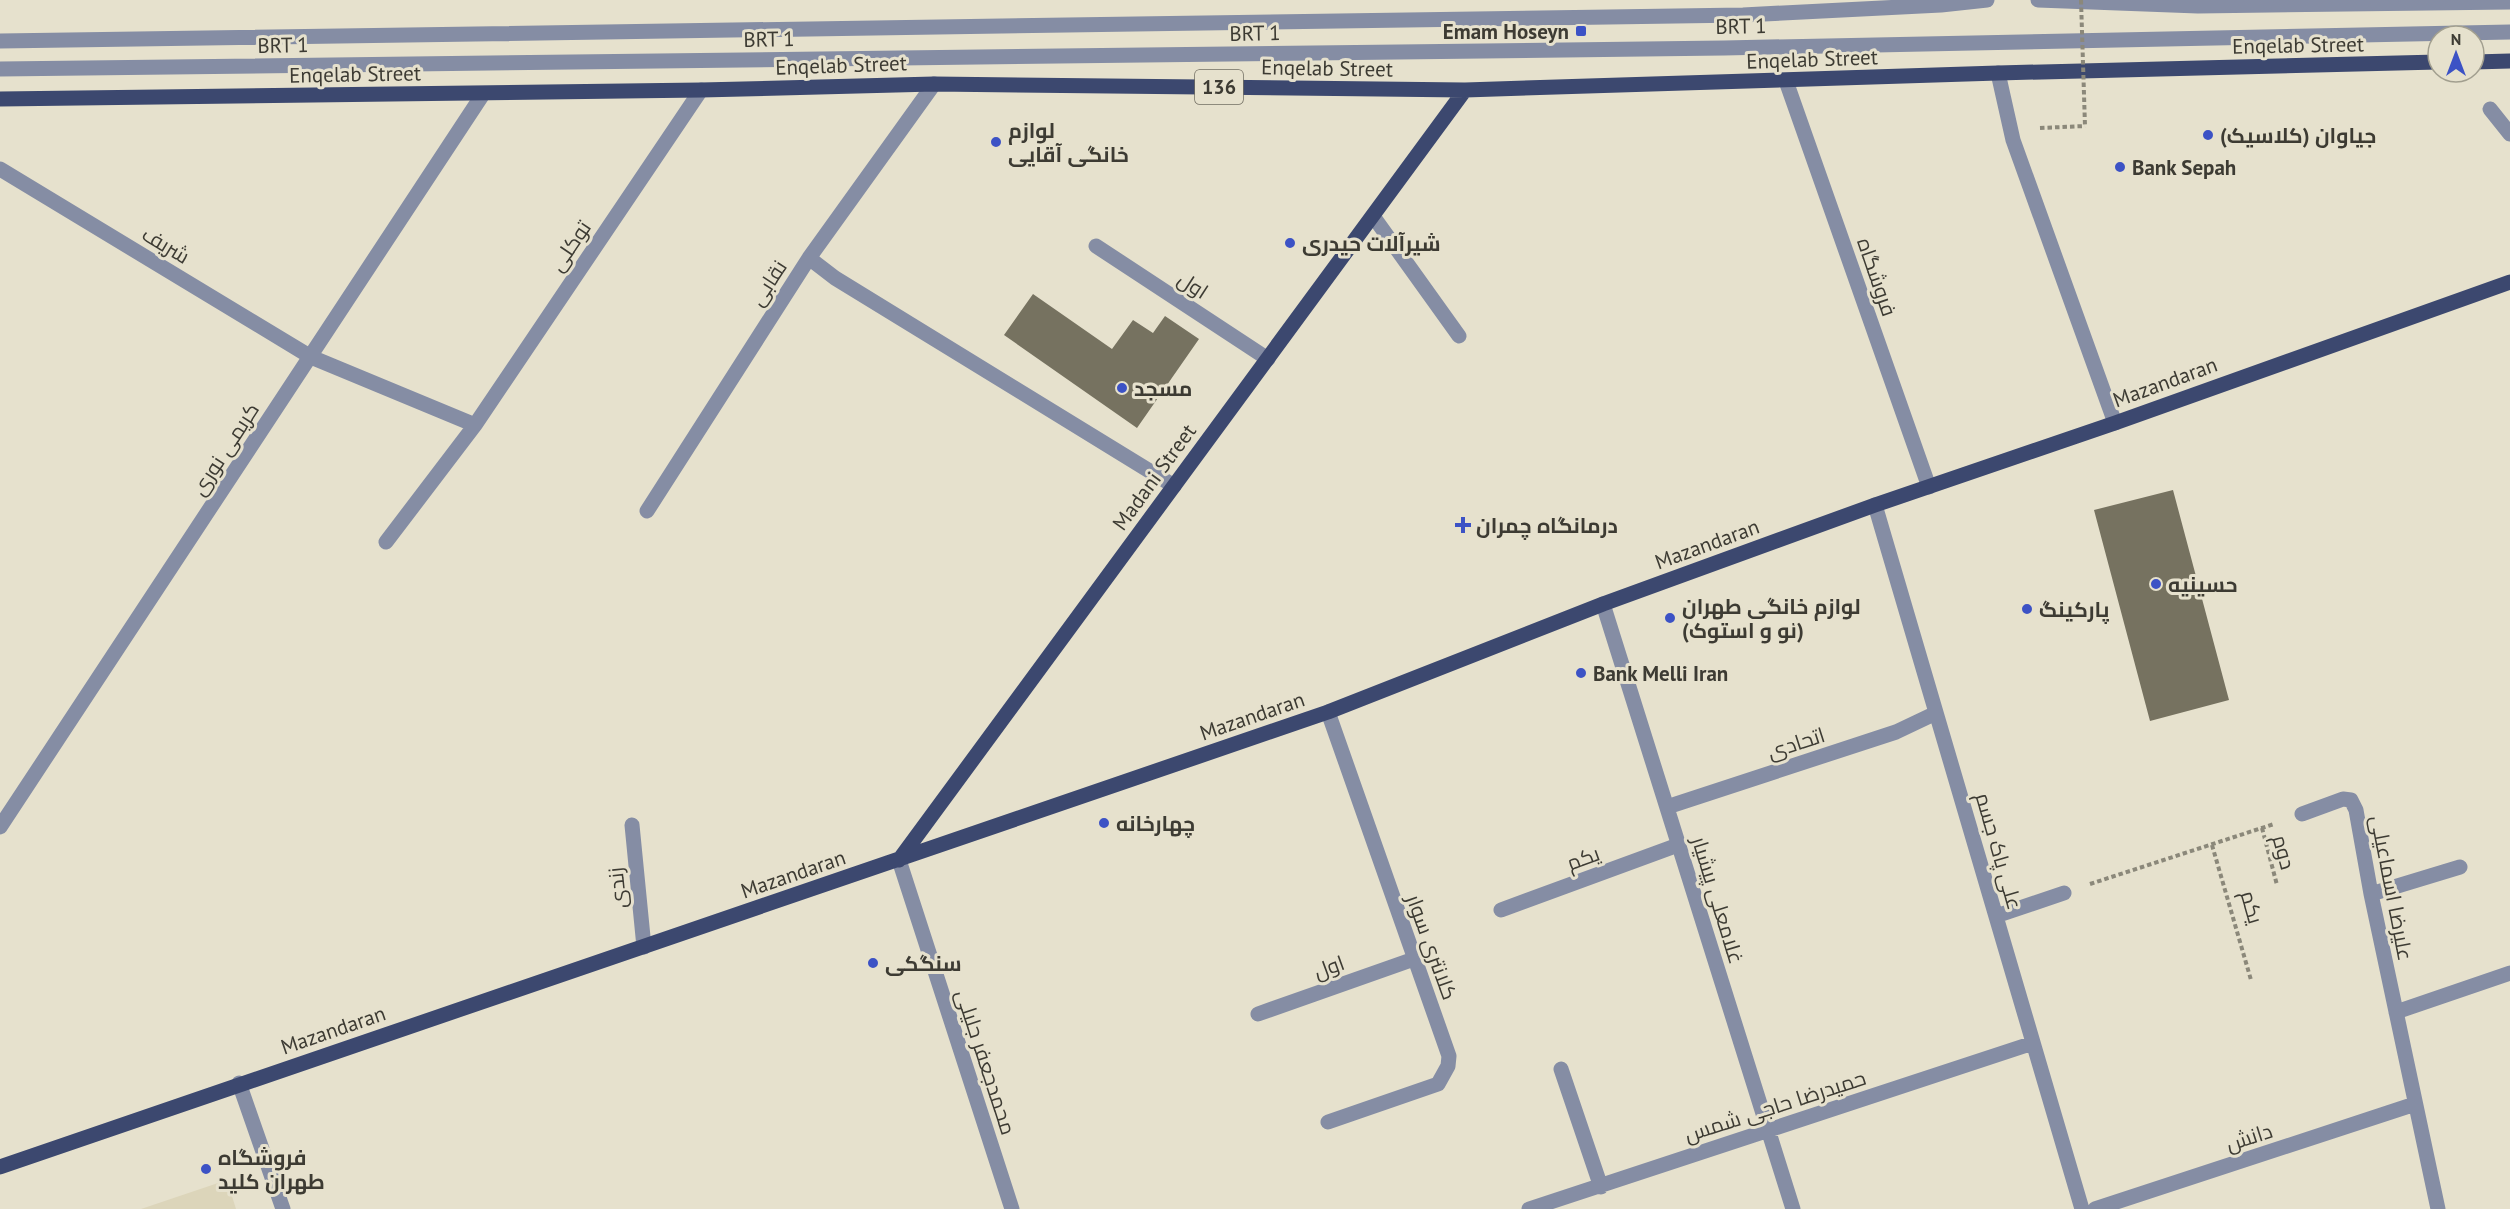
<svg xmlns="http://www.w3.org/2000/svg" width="2510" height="1209" viewBox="0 0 2510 1209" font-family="'PT Sans',Cairo,sans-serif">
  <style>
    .built { fill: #dcd5ba }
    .building { fill: #767260 }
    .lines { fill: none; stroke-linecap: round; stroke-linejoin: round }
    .path { stroke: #8b887a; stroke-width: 4; stroke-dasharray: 4.5 3; stroke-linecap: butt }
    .minor { stroke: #858da4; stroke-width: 15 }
    .major { stroke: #3c486f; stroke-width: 15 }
    .path-bridge { stroke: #8b887a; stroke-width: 4; stroke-dasharray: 4.5 3; stroke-linecap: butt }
    .poi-dot { fill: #3c52c5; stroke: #e6e1cd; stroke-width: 2 }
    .labels { text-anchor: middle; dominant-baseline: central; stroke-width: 6; stroke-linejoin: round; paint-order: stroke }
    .shield { fill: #e6e1cd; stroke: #706d61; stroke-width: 1.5 }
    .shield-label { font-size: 20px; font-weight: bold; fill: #3d3b33 }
    .street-label { font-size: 21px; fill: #3d3b33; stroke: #e6e1cd }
    .poi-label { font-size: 21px; font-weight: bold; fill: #3d3b33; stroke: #e6e1cd; text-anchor: start }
  </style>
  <rect width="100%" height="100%" fill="#e6e1cd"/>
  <path class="built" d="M227,1180L236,1209H141Z"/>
  <path class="building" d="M1033,294L1112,349L1133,320L1153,333L1165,316L1199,339L1137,428L1004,335Z
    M2173,490L2229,700L2150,721L2094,510Z"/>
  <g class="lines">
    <path class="path" d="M2040,128L2085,126
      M2262,828L2277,885
      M2212,845L2251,980
      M2090,884L2274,824"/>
    <path class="minor" d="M2038,0L2198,6L2510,2
      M0,41L1743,15L1941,5L1987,0
      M0,69L1724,48L2510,32
      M1998,73L2013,140L2115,423
      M1786,81L1929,487
      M2490,109L2510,134
      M0,169L311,357L475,425L701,90
      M1373,216L1459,336
      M1096,246L1268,359
      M809,258L835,278L1174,486
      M1875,505L2082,1209
      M647,511L809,258L934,84
      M386,542L475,425
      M1603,604L1793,1209
      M1667,807L1896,732L1936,713
      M2302,814L2343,799L2351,800L2356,810L2371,894L2438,1209
      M632,825L644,947
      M0,827L483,94
      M899,860L1012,1209
      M2371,894L2460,867
      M1501,910L1678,845
      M1996,916L2064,893
      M2396,1012L2510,973
      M1258,1014L1414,959
      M1561,1069L1601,1187
      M239,1083L283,1209
      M1328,1122L1438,1084L1448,1066L1449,1056L1328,712
      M1529,1209L2033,1043
      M2095,1209L2415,1104"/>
    <path class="major" d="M2474,62L2510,61
      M0,99L701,90L934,84L1465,90L1998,73L2438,62
      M899,860L1465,90
      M0,1167L1328,712L1603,604L1875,505L2115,423L2510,282"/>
    <path class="path-bridge" d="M2081,0L2085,126"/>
  </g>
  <g class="poi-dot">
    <rect x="1575" y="25" width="12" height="12" rx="3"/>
    <circle cx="2208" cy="135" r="6"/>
    <circle cx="996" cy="142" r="6"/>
    <circle cx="2120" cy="167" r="6"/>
    <circle cx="1290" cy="243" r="6"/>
    <circle cx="1122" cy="388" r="6"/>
    <path d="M1460 516h6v6h6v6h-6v6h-6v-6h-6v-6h6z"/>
    <circle cx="2156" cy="584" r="6"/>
    <circle cx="2027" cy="609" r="6"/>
    <circle cx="1670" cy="618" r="6"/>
    <circle cx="1581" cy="673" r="6"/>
    <circle cx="1104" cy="823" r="6"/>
    <circle cx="873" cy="963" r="6"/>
    <circle cx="206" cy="1169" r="6"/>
  </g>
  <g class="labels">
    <rect class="shield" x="1195" y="70" width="48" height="34" rx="4.5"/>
    <g class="shield-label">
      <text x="1219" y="87">136</text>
    </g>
    <g class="street-label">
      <text transform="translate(1741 26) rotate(-1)">BRT 1</text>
      <text transform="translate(1255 33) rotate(-1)">BRT 1</text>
      <text transform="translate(769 39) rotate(-1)">BRT 1</text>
      <text transform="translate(283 45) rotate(-1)">BRT 1</text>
      <text transform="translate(2298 45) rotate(-1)">Enqelab Street</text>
      <text transform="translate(1812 59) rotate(-2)">Enqelab Street</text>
      <text transform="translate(841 65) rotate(-2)">Enqelab Street</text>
      <text transform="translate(1327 68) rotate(1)">Enqelab Street</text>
      <text transform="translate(355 74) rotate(-1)">Enqelab Street</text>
      <text transform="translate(166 245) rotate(31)">شریف</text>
      <text transform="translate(570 246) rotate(-56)">توکلی</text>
      <text transform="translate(1877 277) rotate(71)">فروشگاه</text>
      <text transform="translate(768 283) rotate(-57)">نقابی</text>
      <text transform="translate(1193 285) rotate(33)">اول</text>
      <text transform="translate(2165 382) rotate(-20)">Mazandaran</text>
      <text transform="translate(225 449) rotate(-57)">کریمی نوری</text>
      <text transform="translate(1154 477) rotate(-54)">Madani Street</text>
      <text transform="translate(1707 544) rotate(-20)">Mazandaran</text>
      <text transform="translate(1252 716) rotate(-19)">Mazandaran</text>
      <text transform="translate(1796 743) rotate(-18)">اتحادی</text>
      <text transform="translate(1999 851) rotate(74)">علی پاک جسم</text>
      <text transform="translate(2284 852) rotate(75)">دوم</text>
      <text transform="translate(1583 858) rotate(-20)">یکم</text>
      <text transform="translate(793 874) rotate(-19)">Mazandaran</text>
      <text transform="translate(617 888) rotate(-96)">زندی</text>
      <text transform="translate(2392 888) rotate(79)">علیرضا اسماعیلی</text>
      <text transform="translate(1718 900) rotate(73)">غلامعلی پیشیار</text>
      <text transform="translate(2252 907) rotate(74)">یکم</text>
      <text transform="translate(1432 947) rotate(70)">کلانتری سوار</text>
      <text transform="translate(1329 967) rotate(-20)">اول</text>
      <text transform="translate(333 1030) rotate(-19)">Mazandaran</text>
      <text transform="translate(986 1062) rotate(72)">محمدجعفر جلیلی</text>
      <text transform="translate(1775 1106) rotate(-18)">حمیدرضا حاجی شمس</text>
      <text transform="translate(2249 1137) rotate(-18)">دانش</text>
    </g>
    <g class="poi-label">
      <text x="1569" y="31" text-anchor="end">Emam Hoseyn</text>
      <text x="1008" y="130">لوازم<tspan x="1008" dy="24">خانگی آقایی</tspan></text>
      <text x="2220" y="135">جیاوان (کلاسیک)</text>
      <text x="2132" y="167">Bank Sepah</text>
      <text x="1302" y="243">شیرآلات حیدری</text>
      <text x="1134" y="388">مسجد</text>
      <text x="1476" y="525">درمانگاه چمران</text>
      <text x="2168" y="584">حسینیه</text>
      <text x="1682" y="606">لوازم خانگی طهران<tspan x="1682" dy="24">(نو و استوک)</tspan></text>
      <text x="2039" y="609">پارکینگ</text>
      <text x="1593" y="673">Bank Melli Iran</text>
      <text x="1116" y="823">چهارخانه</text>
      <text x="885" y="963">سنگکی</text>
      <text x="218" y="1157">فروشگاه<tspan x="218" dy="24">طهران کلید</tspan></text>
    </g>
  </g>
  <g transform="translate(2456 54)"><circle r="28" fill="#e6e1cd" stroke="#a29f8f" stroke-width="1.5"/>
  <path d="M0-4.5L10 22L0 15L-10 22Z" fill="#3c52c5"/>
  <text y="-9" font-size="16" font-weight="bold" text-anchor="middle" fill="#3d3b33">N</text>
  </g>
</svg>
